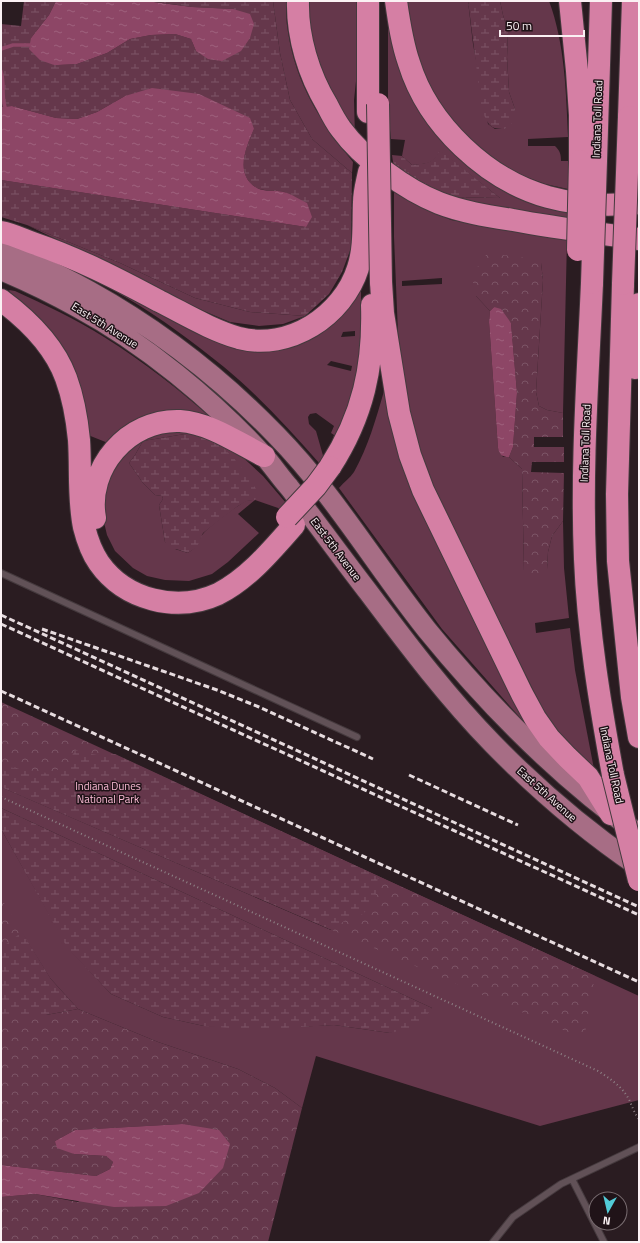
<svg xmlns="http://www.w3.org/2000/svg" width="640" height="1243" viewBox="0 0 640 1243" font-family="'Titillium Web',sans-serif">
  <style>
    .grass { fill: #65374b; fill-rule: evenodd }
    .forest { fill: url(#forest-crowns) }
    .wetland { fill: url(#wetland-marsh) }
    .water { fill: url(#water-ripples) }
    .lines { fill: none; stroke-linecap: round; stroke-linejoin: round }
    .stream { stroke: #8d4666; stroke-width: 3.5 }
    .lane-casing { stroke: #453a3e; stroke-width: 8 }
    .primary-casing { stroke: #453a3e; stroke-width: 22 }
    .highway-casing { stroke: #453a3e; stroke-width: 24 }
    .path { stroke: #8f8387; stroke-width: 2; stroke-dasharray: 1 3; stroke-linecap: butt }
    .lane { stroke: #615157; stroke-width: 6 }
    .primary { stroke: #a76d85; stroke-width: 20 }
    .highway { stroke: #d57fa4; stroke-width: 22 }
    .rail { stroke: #e6dbde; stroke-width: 3; stroke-dasharray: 6 3; stroke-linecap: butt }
    .highway-bridge-casing { stroke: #453a3e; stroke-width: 24; stroke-linecap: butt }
    .highway-bridge { stroke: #d57fa4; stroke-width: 22 }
    .labels { text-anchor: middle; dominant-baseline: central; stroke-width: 3; stroke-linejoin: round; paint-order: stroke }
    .street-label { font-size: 11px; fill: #fbf1f4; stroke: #201318 }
    .park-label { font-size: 11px; fill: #fcbcd6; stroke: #201318 }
  </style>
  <defs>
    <pattern id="forest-crowns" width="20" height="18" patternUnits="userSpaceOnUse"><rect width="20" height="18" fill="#65374b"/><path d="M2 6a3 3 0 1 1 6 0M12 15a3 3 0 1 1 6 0" fill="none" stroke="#7c5466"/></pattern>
    <pattern id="wetland-marsh" width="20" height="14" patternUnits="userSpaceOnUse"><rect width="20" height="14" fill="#65374b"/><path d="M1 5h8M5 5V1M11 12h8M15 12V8" fill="none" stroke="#7c5466"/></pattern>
    <pattern id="water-ripples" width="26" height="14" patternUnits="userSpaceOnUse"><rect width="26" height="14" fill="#8d4666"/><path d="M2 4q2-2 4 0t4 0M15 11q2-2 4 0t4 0" fill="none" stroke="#9e617c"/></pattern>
  </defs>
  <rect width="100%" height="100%" fill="#2a1c21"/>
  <path class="grass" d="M273,1H286C286,11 286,22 288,32C296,84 320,121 353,162L352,173L312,139L290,100L280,53Z
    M304,1H358L359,53L354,100L355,138L323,89Z
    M388,1L441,132L568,211L567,221L443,197L500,198L440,151C432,165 428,163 412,165L402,156L405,140L391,139L388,112Z
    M406,1H468L473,44L488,124L495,129H505L515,109L509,92L507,57L508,32L503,15L500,1H549C565,44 566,92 568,137L528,139V146H555C560,151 561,154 561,161H569L568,189L545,184L521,175L496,161L471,141L447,115L428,83L414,55Z
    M394,192L416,204L451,220L567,239L563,413L547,410L539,406L536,392L543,280L541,263L476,296L490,311L489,322L498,448L503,457H509L522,469L524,571L547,569L548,552L552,536L563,521L564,568L569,618L535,623L536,633L570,628L575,670L594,769L559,737L544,712L431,484L417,442L403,389L398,333L394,237ZM442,278V284L402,286V281Z
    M27,225L120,263L195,298L250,312L305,316L283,324L259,326L230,322L204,311Z
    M71,267L206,330L282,342L361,282V356L355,384L347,413L335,441L333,439L334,435L331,433L334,426L316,413L310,414L308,417L309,424L316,431L324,459L320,464C290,430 259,396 224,367C193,342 161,318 127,298C109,287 90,277 71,267ZM355,331V336L341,337L343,332ZM331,361L352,366L351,371L327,365Z
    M9,290L15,291C45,305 76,319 104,337C144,362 181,391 216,422L108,443L88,435Z
    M384,391L528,722L523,721L442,629L339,488C344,482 350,478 354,472C368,447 376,419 384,391Z
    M198,430L235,450L263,476L286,503L281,509L255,500L238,514L259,533L228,562L212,574L189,581L165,580L147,576L133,568L115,551L107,535L103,518L106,483L125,450L157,433ZM185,434L255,500C252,500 249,500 246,501C238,505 208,527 203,534C196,543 200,545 188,553L175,549L165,542L159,505L163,499L162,496L155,495L143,483L129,463L135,455L143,441Z
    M1,787L331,930L378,876L639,996V1100L540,1126L316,1056L302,1108L275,1088L238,1069L158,1042L78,1009L50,978L22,933L1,948V829L69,949L111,994L163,1017L204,1026L294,1027L334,1025L390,1033L432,1008L1,808Z"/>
  <path class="forest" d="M486,255C508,255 521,255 541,263L543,280L536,392L539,406L547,410L563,413V437H534V447H564V462H532L531,472L564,473L563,521L552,536L548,552L547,569L541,581L531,580L524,571L522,469L509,457L513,447L517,393L511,323L494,307L490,311L476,296L472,277L476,269Z
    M1,702L595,976L584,1039L1,787Z
    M1,898L50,978L46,1015L78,1009L158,1042L238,1069L275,1088L302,1108L268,1242H1V1197L35,1194L78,1202L182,1124L75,1130L55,1141L74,1154L106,1156L113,1162L110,1169L96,1176L1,1165Z"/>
  <path class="wetland" d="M24,1H56L49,15L31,38L54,65L77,64L107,53L130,39L151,35L175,34L191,39L196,51L233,9L192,7L148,1H273L280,53L290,100L312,139L352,173L351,248L342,272L329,294L305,316L250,312L195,298L120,263L27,225L1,217V180L306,227L285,192C278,191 263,191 257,188C234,176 246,146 254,129L125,96L97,112L77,119L56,118L12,106L1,107V24L21,26Z
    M468,1H500L503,15L508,32L507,57L509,92L515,109L513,122L505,129C489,129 489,125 482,111Z
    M440,150L500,198L443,197L394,169L392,155L402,156L412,165C428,163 432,164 440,150Z
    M185,434C197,435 208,438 218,444C231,452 252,480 258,493L255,500L247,501L238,506L217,522L203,533L197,547L188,553L176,549L170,551L165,542L159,505L163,499L162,496L155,495L143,483L129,463L135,455L143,441Z
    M75,750L97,755L115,754L378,876L375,900L363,914L347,919L332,930L1,787V766L47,773L66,767Z
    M1,808L432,1008L419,1027L390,1033L334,1025L252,1030L204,1026L163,1017L111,994L68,949L1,829Z
    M22,932L50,978L78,1009L46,1015L22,1016L1,1014V948Z"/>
  <path class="water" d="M56,1H146L192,7L233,9L250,14L254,24L250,38L241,51L222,61L208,59L196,51L191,39L175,34L151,35L130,39L107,53L77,64L58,65H54L40,60L29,49L31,38L49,15Z
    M152,88L199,94L250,118L254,129C246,147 234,175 257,188C264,192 276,190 284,192C292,194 300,200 307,203L312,217L306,227L1,180V107L12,106L56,118L77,119L97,112L125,96Z
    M494,307L501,309L511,323L517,393L513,447L509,457C502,457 500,455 498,448L489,322L490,311Z
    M182,1124L219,1130L230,1144L223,1168L199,1193L166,1206L114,1207L35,1194L1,1197V1165L96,1176L110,1169L113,1162L106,1156L74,1154L57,1148L55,1141L75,1130Z"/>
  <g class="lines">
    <path class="stream" d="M1,49L13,45H30
      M1,71C5,83 1,95 5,107"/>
    <defs>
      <path id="lane" d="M1,573L357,737
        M572,1179L604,1242
        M493,1242L513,1217L561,1184L639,1147"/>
      <path id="primary" d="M1,250C31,262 61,275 89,291C159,330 221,378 276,435C334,494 376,566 427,630C489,706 559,777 639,834
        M1,270C27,281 52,293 77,307C144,343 213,400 264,456C273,466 280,477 289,487C316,522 342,558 369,593C408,645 448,698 493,744C538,790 586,831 639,867"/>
      <path id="highway" d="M298,1C297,37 309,75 327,105C331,113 335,121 341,129C362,158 406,190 439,203C462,212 488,216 513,220C555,228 597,233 639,239
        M368,1V112
        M396,1C399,22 402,43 409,63C428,125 487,180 548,197C577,205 610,206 639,203
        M570,1L577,71L580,115V161
        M629,117L633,1
        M596,161L601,1
        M1,232C12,234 22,239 33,243C77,258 118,279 159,301C185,314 211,330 239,338C289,351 343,316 358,268C365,247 363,224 364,202C364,192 367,182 369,172
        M381,282L383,313L399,413L410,455L423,490L522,694L535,718L549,738L567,757L588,777L611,814
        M592,283C588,375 581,467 585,559C588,632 600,704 613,775
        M623,284L617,494L618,561L632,697L639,737
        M1,300C28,320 54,345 66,378C73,397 77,419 79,440C81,469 78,498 84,527C87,539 92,553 99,563C125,600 177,613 218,594C248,579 272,550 294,525
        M635,368L639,304
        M330,467C363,416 374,366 372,305
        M95,518C86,468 128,419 180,421C210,423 238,443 264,456"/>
    </defs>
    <use href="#lane" class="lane-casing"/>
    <use href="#primary" class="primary-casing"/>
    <use href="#highway" class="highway-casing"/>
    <path class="path" d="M1,797L598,1071C609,1078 620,1085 627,1096C632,1104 633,1112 639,1119"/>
    <use href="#lane" class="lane"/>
    <use href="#primary" class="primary"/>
    <use href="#highway" class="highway"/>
    <path class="rail" d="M1,615L639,907
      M1,624L639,915
      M42,629L217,690L259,707L373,759
      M1,691L639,982
      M409,775L518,825"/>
    <defs>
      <path id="highway-bridge" d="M378,104L381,282
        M578,250L580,161
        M592,283L596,161
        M623,284L629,117
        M287,517L316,486L330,467
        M613,775L639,880"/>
    </defs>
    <use href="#highway-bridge" class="highway-bridge-casing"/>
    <use href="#highway-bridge" class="highway-bridge"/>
  </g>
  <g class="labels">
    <g class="street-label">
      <text transform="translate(597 119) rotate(-88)">Indiana Toll Road</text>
      <text transform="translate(105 325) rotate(32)">East 5th Avenue</text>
      <text transform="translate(585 443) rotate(-88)">Indiana Toll Road</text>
      <text transform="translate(336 549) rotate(53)">East 5th Avenue</text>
      <text transform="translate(612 765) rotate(78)">Indiana Toll Road</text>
      <text transform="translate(547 794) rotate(42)">East 5th Avenue</text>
    </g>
    <g class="park-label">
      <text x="108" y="786">Indiana Dunes<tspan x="108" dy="13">National Park</tspan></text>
    </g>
  </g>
  <rect width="640" height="1243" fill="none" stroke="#fbf1f4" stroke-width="4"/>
  <g transform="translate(608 1211) rotate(188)"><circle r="19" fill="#201318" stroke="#786c70"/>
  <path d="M0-3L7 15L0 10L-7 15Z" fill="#52cbd7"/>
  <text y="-6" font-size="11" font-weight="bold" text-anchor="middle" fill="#fbf1f4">N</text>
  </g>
  <path d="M500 30v6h84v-6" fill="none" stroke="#fbf1f4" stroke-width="2"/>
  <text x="506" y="30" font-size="12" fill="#fbf1f4" stroke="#201318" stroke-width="3" paint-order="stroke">50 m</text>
</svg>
